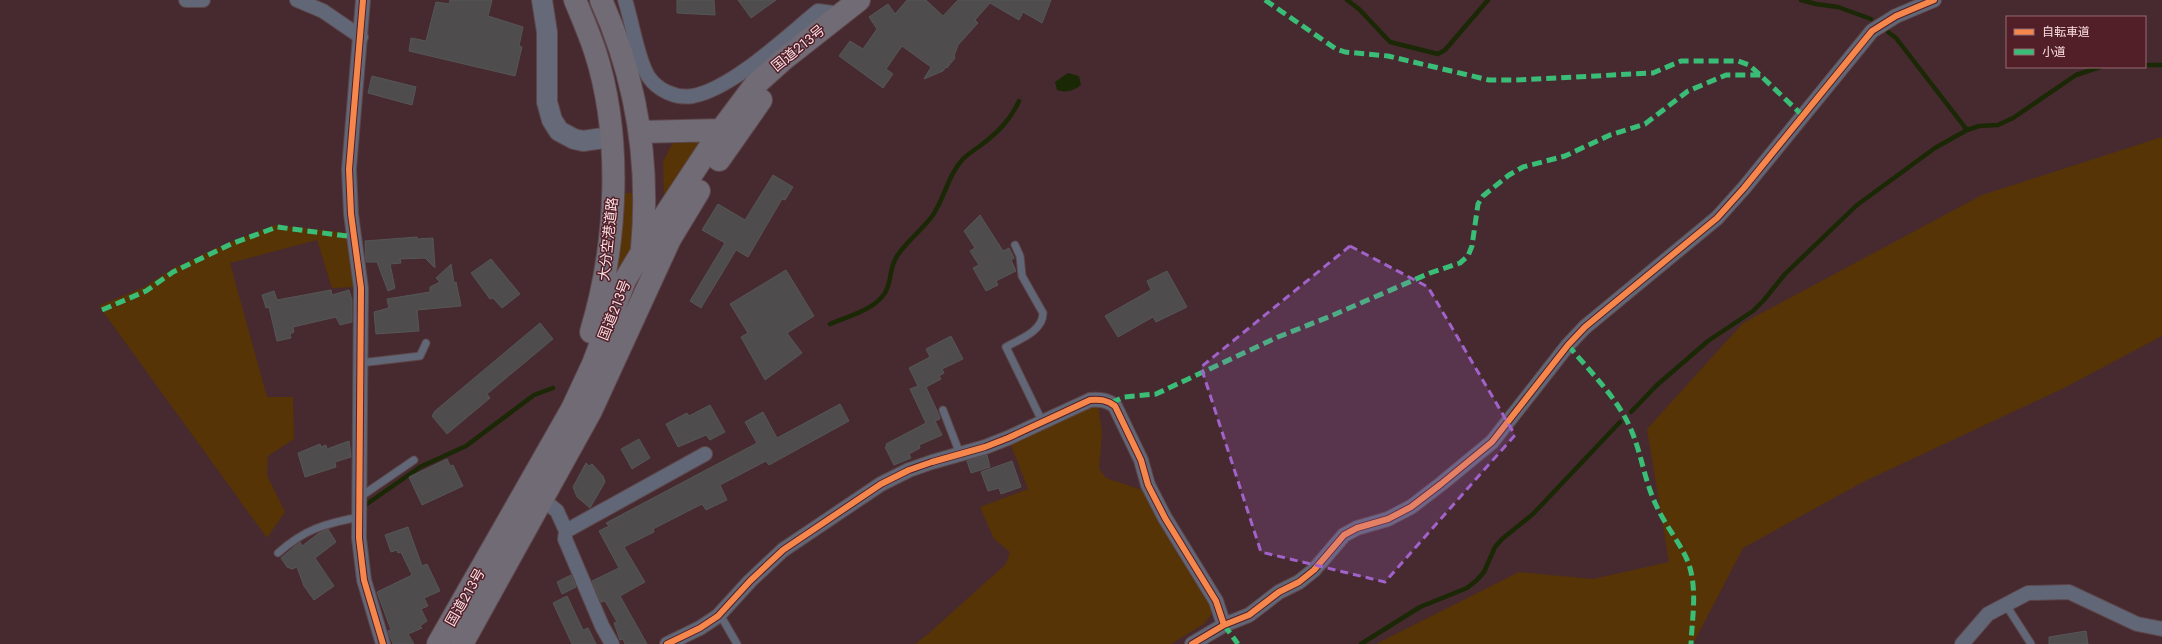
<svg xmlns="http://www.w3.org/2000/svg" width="2162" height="644" viewBox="0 0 2162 644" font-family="Jost,'Noto Sans JP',sans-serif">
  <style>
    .green { fill: #563406 }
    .water { fill: #1b2805 }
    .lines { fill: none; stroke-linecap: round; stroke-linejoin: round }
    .stream { stroke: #1b2805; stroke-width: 4.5 }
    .building { fill: #4f4c4e; stroke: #555657 }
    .lane-casing { stroke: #5d464a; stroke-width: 9 }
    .street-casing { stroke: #5d464a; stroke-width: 16 }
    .secondary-casing { stroke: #5d464a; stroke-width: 22 }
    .highway-casing { stroke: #5d464a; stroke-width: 24 }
    .lane { stroke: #616776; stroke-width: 7 }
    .street { stroke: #616776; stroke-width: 14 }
    .secondary { stroke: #666977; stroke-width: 20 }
    .highway { stroke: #716b76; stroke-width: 22 }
    .quiet { stroke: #3abd76; stroke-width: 5; stroke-dasharray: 10 5; stroke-linecap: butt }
    .cycleway-casing { stroke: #521e28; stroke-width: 8 }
    .cycleway { stroke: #f5874c; stroke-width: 6 }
    .marked { fill: #a162ca; fill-opacity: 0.2; stroke: #a162ca; stroke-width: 3; stroke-dasharray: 8 5; stroke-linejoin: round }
    .labels { text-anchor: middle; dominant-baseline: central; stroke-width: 3; stroke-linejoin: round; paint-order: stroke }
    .street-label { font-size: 14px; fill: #fbdfe2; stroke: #521e28 }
  </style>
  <rect width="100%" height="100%" fill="#462a2f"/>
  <path class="green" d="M2162,137V336L2064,388L1863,482L1743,548L1693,644H1376L1519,572L1593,579L1669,562L1647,429L1743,323L1982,195Z
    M674,140L703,141L664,199L663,162Z
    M623,193H636L632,256L616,275Z
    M275,225L349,233L356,287L332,288L317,240L230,263L267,397H293L294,439L268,456L267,475L285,512L267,538L99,306L144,287L172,269L228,243Z
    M1098,403L1102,433L1099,469L1106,478L1148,492L1215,609L1204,624L1171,644H915L928,634L1006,564L1010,552L994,539L980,507L1028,489L1010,442Z"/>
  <path class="water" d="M1068,73L1079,76L1081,85C1074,91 1065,93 1057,90L1055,82Z"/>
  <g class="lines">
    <path class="stream" d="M1347,0L1359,9L1390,42L1438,54L1445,50L1488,0
      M1801,0L1816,4L1838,7L1871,19
      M1888,32L1896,38L1967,130
      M2145,65H2162
      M830,324C847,317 869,311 881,298C893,286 888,269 897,256C907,241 922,230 933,215C945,197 948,175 963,159C968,154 974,150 980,146C997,133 1010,121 1019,101
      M1631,412L1657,385L1708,341L1753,311L1764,300L1785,274L1857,205L1935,148L1967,130L1979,126L1998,125L2013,118L2076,75L2100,67
      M364,506L420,467L466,446L534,395L553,388
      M1361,644L1420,607L1467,588L1477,580L1484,572L1495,547L1502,539L1533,514L1620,422"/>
  </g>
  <path class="building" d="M450,0H492L488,16L523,27L519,46L522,47L515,76L409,51L411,38L426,41L436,2L449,4Z
    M677,0H714L715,15L677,13Z
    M738,0H776L751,18Z
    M907,0H926L943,16L958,0H1051L1042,23L1023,12L1019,20L990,3L975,20L978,23L958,45L954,56L955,58L947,68L946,67L943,71L924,79L931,67L902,46L886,69L893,74L883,88L839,56L850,41L863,49L877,29L869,17L888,4L895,14Z
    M372,76L416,87L412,105L368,93Z
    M773,175L793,187L785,200L782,199L748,257L736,250L701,308L690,301L725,243L702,230L718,204L745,220Z
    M980,215L1003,251L1009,248L1014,258L1011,260L1016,271L996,281L998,285L986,291L973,268L979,265L970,251L975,248L964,231Z
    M417,237V239L433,238L435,268L425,258L400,259L401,263L390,264L395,288L388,291L377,262H366L365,241Z
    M491,259L520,294L502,308L493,298L490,299L471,273Z
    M451,264L454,283L456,282L461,306L417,310L419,331L376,334L374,312L389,308L387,299L430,292V287L440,282L436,278Z
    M786,270L814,316L787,333L802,353L765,380L741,337L748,333L730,304Z
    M1167,271L1187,307L1156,322L1153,317L1118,337L1105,316L1151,290L1147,281Z
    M331,290L332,295L349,290L352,300V322L340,325L336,317L293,327L294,332L290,334L291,338L277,341L269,307L266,308L262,295L274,291L277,300Z
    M540,323L553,339L487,394L490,398L447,434L432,416L435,411Z
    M951,336L963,359L942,369L944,373L939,376L941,379L926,387L939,415L940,419L935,421L942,435L919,445L920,448L909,454L911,458L894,465L885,447L887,446L886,444L926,423L910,389L918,386L909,368L930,357L926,349Z
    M840,404L849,421L769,465L766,461L720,485L727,500L706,510L702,504L653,529L654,532L624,547L645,582L620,596L647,644H625L623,639L620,640L614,623L617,622L605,601L601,602L592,581L619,568L599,531L609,526L606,523L757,443L745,422L763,412L777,438Z
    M710,405L725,432L710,440L706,435L678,447L666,424L687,413L689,416Z
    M639,439L650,458L632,469L621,449Z
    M349,441L351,457L335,462L336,467L305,477L298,453L320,444L321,447L326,445L327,449Z
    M987,455L990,467L971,473L967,461Z
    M447,459L450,466L453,465L463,486L422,505L409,477Z
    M1012,461L1021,487L1001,494L999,488L988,491L981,472Z
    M586,463L589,466L592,464L603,476L605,482L590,508L577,497L573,487Z
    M408,527L422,566L427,564L440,591L424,598L428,606L421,609L427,621L420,626L422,628L408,634L414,644H393L388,631L391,630L377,592L412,575L401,552L398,553L397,550L391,552L385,535Z
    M328,529L336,542L315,558L334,586L314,600L304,586L297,567L292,569L287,567L281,558L300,542L302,546L319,533Z
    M571,575L576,587L562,594L557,582Z
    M567,596L583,630L588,628L596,644H572L553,603Z
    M2086,631L2088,644H2049V637Z"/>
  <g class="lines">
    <defs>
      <path id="lane" d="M1015,245L1020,256L1022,276L1043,313C1043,331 1020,339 1006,347L1043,423
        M360,363L420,356L426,343
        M943,410L960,454
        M360,497L414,460
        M278,553C305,529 324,524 359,517
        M2006,605L2031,644
        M718,616L722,618L737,644"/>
      <path id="street" d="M186,0H203
        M297,0L323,11L361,37
        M363,0L349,169L351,214L361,288L359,538L364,580L383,644
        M625,0C632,21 637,58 648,76C657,90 676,99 693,96C733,88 786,37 818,11L840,14
        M542,499L557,511L566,531L705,454
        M566,531L565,539L602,626L612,644
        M667,644L700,628L718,616L750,581L783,550L881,484L909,470L932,462L985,447L1008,438L1090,400C1100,399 1107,400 1115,406L1141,460L1148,485L1165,518L1216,601L1224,625
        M1192,644L1224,625L1249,615L1279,592L1299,582L1314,570L1344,535L1357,528L1388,519L1411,507L1441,484L1492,442L1568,345L1585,327L1717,218L1744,188L1872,31L1896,16L1934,0
        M1962,644L1988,614L2028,593L2069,592L2137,624L2162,629"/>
      <path id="secondary" d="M542,0L547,32V102L552,120L559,131L574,139L583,141L611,137"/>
      <path id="highway" d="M575,0C582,17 589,33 595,51C623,138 617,245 591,332
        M601,0C637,80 650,161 642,248
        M640,132L721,130L732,126
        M719,160L761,100
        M438,644L572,409L593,364L625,280L657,227L721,130L754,86L784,59L859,0
        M462,644L591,411L670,239L699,191"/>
    </defs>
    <use href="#lane" class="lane-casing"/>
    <use href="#street" class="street-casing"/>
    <use href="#secondary" class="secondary-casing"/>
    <use href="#highway" class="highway-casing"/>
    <use href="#lane" class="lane"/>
    <use href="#street" class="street"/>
    <use href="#secondary" class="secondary"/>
    <use href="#highway" class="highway"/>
    <path class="quiet" d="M1265,0L1336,49L1345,52L1388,56L1489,80H1515L1653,73L1681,61H1738L1749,65L1758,73L1802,115
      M102,310L146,291L173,272L231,244L277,227L354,237
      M1568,345C1590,372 1619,399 1632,432C1642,456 1645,483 1657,507C1666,527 1685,549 1690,568C1697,593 1692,619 1691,644
      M1111,403L1124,397L1156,394L1278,337L1331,316L1430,273L1460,263L1468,256L1472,246L1478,204L1483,196L1509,175L1523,167L1565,156L1610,135L1645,124L1688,91L1726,75H1761
      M1224,625L1238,644"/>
    <defs>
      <path id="cycleway" d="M363,0L349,169L351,214L361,288L359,538L364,580L383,644
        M667,644L700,628L718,616L750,581L783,550L881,484L909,470L932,462L985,447L1008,438L1090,400C1100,399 1107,400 1115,406L1141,460L1148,485L1165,518L1216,601L1224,625
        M1192,644L1224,625L1249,615L1279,592L1299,582L1314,570L1344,535L1357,528L1388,519L1411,507L1441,484L1492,442L1568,345L1585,327L1717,218L1744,188L1872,31L1896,16L1934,0"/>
    </defs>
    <use href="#cycleway" class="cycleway-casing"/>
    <use href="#cycleway" class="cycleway"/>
  </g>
  <path class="marked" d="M1350,246L1428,287L1515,435L1385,582L1261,552L1201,367Z"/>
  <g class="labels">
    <g class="street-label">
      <text transform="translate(798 48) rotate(-39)">国道213号</text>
      <text transform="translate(608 239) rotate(-84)">大分空港道路</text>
      <text transform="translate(614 310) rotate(-68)">国道213号</text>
      <text transform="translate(465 597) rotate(-60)">国道213号</text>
    </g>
  </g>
  <rect x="2006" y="16" width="140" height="52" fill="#521e28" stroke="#966b72"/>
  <rect x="2014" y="29" width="20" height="6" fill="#f5874c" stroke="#966b72"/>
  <text x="2042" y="36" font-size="12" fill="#fbdfe2">自転車道</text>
  <rect x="2014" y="49" width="20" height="6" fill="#3abd76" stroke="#966b72"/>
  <text x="2042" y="56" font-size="12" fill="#fbdfe2">小道</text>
</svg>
